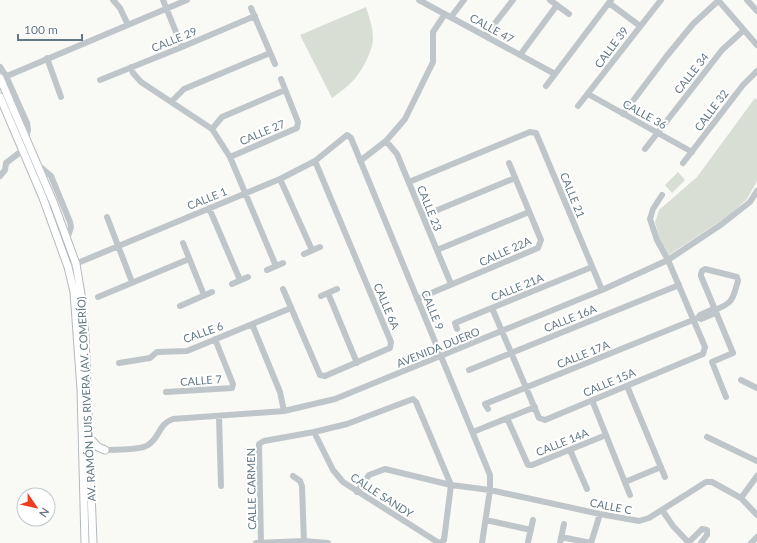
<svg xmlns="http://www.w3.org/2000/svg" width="757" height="543" viewBox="0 0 757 543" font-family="Lato,sans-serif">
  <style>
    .green { fill: #d9ded5 }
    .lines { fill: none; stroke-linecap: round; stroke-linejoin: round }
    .major-casing { stroke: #b3babe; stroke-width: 9 }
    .minor { stroke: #bfc6c9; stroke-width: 6 }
    .major { stroke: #fff; stroke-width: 7 }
    .labels { text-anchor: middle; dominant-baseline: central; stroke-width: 4; stroke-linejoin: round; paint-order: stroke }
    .street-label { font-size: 11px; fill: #627883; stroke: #fff }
  </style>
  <rect width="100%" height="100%" fill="#f9f9f6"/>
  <path class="green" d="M366,7C369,17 373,27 373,38C373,45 370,52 367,59C358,78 349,86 332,98L300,35Z
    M755,98L757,100V181L747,199L730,215L669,255L660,240L655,222L659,210L697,177Z
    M678,172L685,180L672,193L665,185Z"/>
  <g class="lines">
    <defs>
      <path id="major" d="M0,78L54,204L76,264L81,294L85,336L93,543
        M0,97L43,198L68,267L74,292L81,389L85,543
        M89,437L98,447L105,450"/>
    </defs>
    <use href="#major" class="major-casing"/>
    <path class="minor" d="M113,0L120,8L128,25
      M163,0L182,47
      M419,0L555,74
      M550,0L569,14
      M718,0L757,45
      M747,0L757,11
      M609,3L640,26
      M251,8L275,64
      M451,17L464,0
      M485,36L513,0
      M520,55L557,5
      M47,58L61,97
      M0,67L6,76L27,123L28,130L26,138
      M131,67L133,73L141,82L212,129L230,157L276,266
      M0,79L187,0
      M100,80L182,47L255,16
      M546,86L611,0
      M588,94L692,152
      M171,102L184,89L270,53
      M578,106L661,0
      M623,114L666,57L693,24L718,1
      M212,129L222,117L285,90
      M386,141L397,154L451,284
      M645,149L722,50L744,30
      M230,157L297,128L298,122L281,79
      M360,161L386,141L405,119L433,62V32L445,14
      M683,163L743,85L757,71
      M37,164L51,176L70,222L71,227L67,239
      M0,176L5,170L6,163L23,150
      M280,179L312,250
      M409,182L530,132L536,133L602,290
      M209,208L240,280
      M423,216L515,178
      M107,217L132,282
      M183,243L204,295
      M437,250L529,212
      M304,254L320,247
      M68,267L280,179L315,161L347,135L351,138L490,475V490L482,543
      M267,270L283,263
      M232,284L248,277
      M283,289L320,375L325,376L390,348L391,342L315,161
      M328,293L357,363
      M321,296L337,289
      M98,297L189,259
      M417,299L538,248L541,240L509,163
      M180,306L212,292
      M492,308L539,418L545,420L703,354L705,347L668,260L657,240L650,219L653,209L662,195
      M698,318L701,319L713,314L714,311L715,310C734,302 732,300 738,281L737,277L705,269L702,271L701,274V276L733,353L712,362L726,397
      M252,324L280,392L284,411
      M457,329L455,323L592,267
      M119,363L150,358L157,352L187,351L291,308
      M469,370L679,285
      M741,380L757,388
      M627,386L665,477
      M166,392L232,388L233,384L215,339
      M592,400L630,495
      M488,409L485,404L693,320L698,318L700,315L711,310L714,311
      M219,417L221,486
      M507,418L528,465H532L606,435
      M314,432L333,470L343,482L439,543
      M473,432L535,407
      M707,437L757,461
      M105,450C116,449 138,451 148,445C160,438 158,424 173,419L284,411L335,399L602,290L668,260L722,224L750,202L757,191
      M570,450L587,489
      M293,476L300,481L302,486L304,543
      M625,482L661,467
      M357,492L369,475L385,469L451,485L490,490L600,514L639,521L649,518L706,482H712L741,498L757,515
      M741,498L757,476
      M662,510L673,526L689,543
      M486,520L531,530
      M561,537L591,543L600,514
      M528,542L533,520
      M689,542L702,529L707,530V535L701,543
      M256,543L304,541L328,543
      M261,543L259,444L264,441L314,432L347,424L413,399L416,402L451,485L444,540L440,543
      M560,543L564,524
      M751,543L757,537"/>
    <use href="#major" class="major"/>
  </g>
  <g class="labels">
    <g class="street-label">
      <text transform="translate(492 28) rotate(29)">CALLE 47</text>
      <text transform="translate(174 39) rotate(-22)">CALLE 29</text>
      <text transform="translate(611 47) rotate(-53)">CALLE 39</text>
      <text transform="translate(691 73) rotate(-52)">CALLE 34</text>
      <text transform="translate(711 110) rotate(-53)">CALLE 32</text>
      <text transform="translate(645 114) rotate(29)">CALLE 36</text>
      <text transform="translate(262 132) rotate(-23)">CALLE 27</text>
      <text transform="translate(573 195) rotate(68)">CALLE 21</text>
      <text transform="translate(207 198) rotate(-22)">CALLE 1</text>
      <text transform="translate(430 208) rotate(68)">CALLE 23</text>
      <text transform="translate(505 251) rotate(-24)">CALLE 22A</text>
      <text transform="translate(517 287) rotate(-22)">CALLE 21A</text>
      <text transform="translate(387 306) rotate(67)">CALLE 6A</text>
      <text transform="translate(433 310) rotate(68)">CALLE 9</text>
      <text transform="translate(570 318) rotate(-22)">CALLE 16A</text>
      <text transform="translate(203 332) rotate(-20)">CALLE 6</text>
      <text transform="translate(438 347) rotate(-22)">AVENIDA DUERO</text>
      <text transform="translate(583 354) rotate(-22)">CALLE 17A</text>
      <text transform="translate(201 380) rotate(-4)">CALLE 7</text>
      <text transform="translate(609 382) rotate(-23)">CALLE 15A</text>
      <text transform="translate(86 399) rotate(-93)">AV. RAMÓN LUIS RIVERA (AV. COMERÍO)</text>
      <text transform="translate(562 442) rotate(-22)">CALLE 14A</text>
      <text transform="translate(251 489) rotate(-91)">CALLE CARMEN</text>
      <text transform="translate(382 495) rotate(33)">CALLE SANDY</text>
      <text transform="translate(611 506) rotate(11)">CALLE C</text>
    </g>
  </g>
  <g transform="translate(36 507) rotate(124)"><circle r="19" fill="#ffffff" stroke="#c0c9cd"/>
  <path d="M0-3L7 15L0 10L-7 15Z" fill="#ed3d22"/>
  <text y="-6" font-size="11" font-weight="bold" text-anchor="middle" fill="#627883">N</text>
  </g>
  <path d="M18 34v6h64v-6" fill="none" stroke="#627883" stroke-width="2"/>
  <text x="24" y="34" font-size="12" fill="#627883" stroke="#ffffff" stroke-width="3" paint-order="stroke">100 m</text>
</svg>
